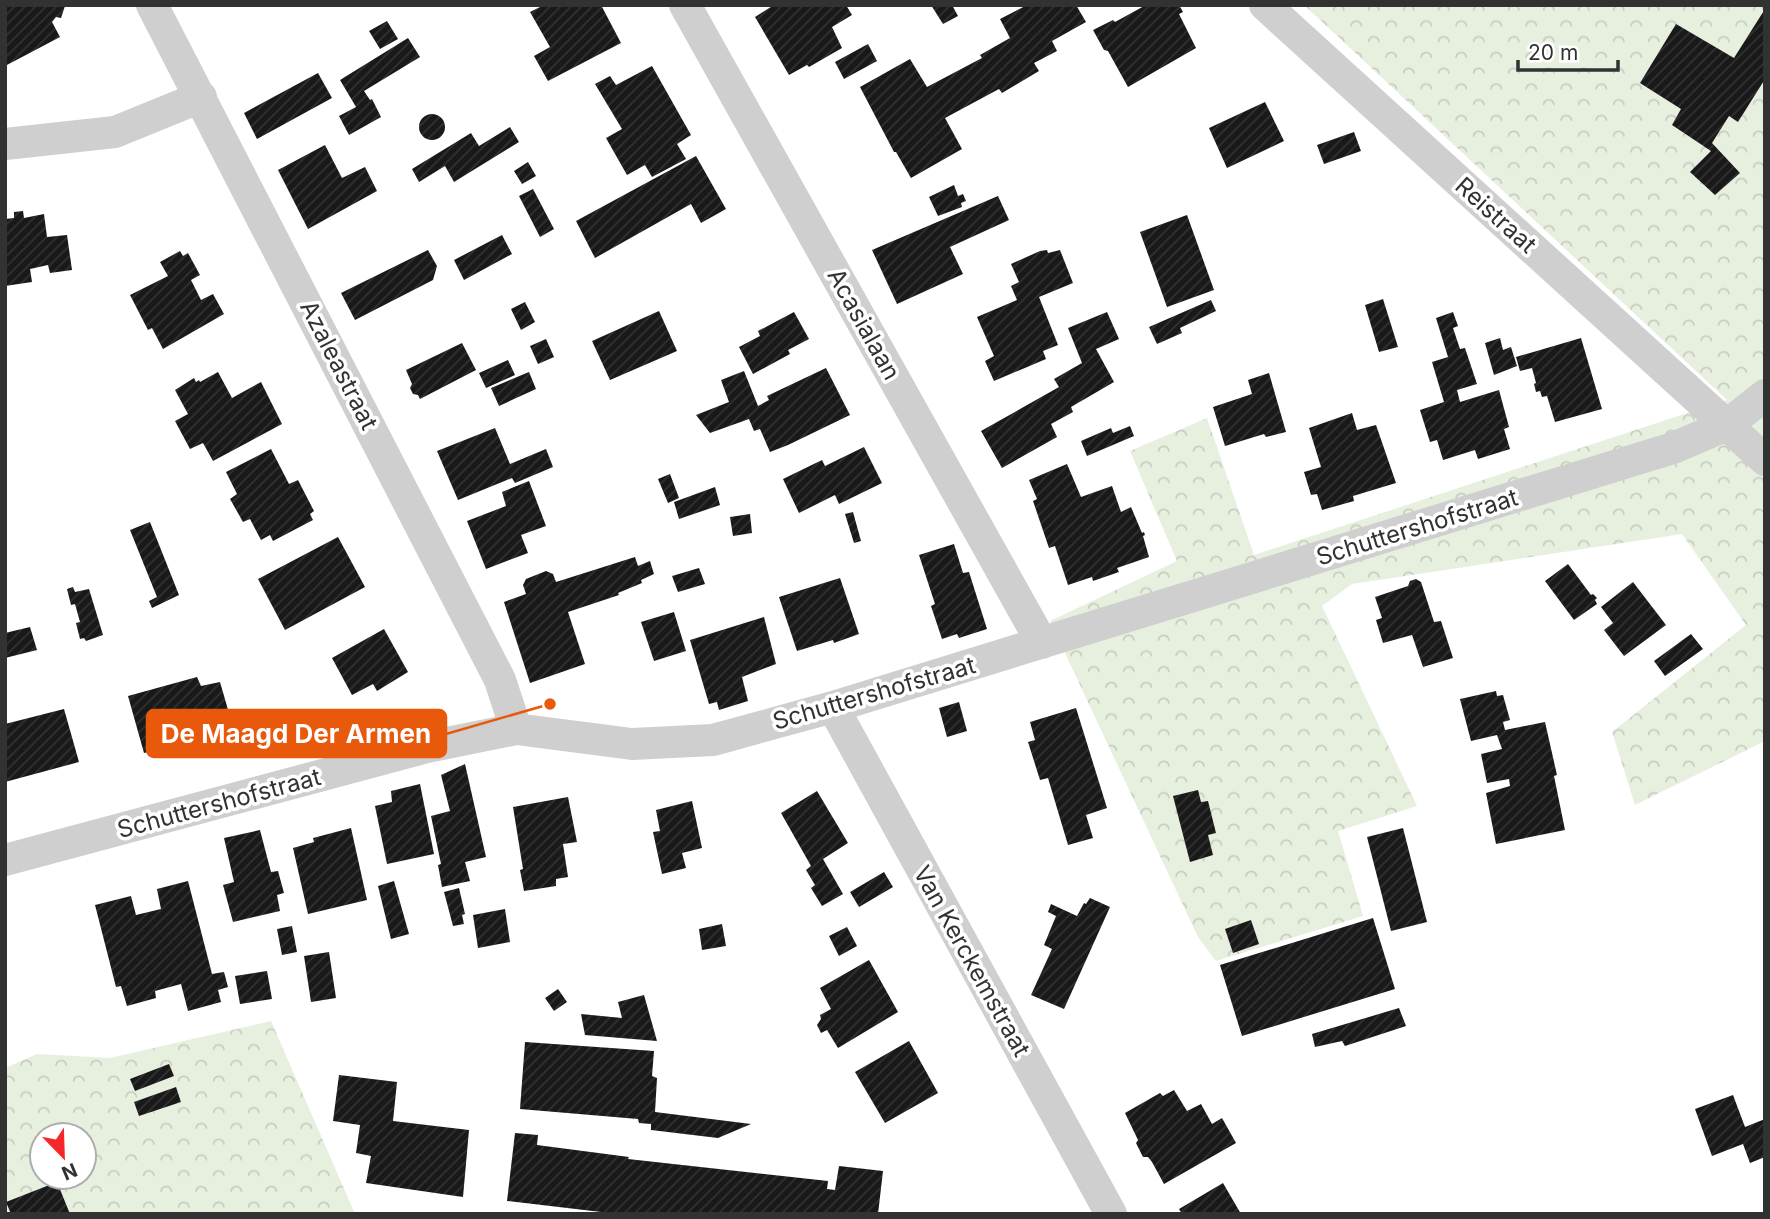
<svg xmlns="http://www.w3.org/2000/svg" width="1770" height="1219" viewBox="0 0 1770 1219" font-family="Inter,sans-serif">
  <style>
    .forest { fill: url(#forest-crowns); fill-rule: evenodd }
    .building { fill: url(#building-hatch) }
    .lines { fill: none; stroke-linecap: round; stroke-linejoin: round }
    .minor { stroke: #cfcfcf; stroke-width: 32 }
    .labels { text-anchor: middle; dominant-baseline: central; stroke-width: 7; stroke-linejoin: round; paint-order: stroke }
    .street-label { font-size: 24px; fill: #323232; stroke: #fff }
    .leader { fill: none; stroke: #e8590c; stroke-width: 2.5 }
    .callout-dot { fill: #e8590c; stroke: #fff; stroke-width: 2.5 }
    .callout { fill: #e8590c; stroke: #e8590c; stroke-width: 2.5 }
    .callout-label { font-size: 26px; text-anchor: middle; font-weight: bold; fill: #fff }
  </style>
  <defs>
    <pattern id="forest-crowns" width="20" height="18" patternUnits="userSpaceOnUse" patternTransform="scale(1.75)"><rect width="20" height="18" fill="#e7efdf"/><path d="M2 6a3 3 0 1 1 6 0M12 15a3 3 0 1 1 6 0" fill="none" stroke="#c7cdc0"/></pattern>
    <pattern id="building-hatch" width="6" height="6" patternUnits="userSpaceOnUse" patternTransform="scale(1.75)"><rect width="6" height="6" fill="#191919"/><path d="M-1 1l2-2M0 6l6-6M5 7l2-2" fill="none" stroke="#323232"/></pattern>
  </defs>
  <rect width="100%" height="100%" fill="#fff"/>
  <path class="forest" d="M1304,5H1765V741L1635,805L1612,732L1746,625L1682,534L1352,584L1322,606L1417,806L1338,831L1363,916L1216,961L1198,937L1050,621L1177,561L1130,451L1207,418L1254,555L1727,400Z
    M271,1021L355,1214H5V1068L37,1054L110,1058ZM42,1135H84V1177H42Z"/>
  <path class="building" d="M5,5L65,6L61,18L56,17L52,22L60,37L5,66Z
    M544,5H601L621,43L548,81L534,56L550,47L530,12Z
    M774,5H846L852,15L832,27L842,48L809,67L807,65L789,75L755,17Z
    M931,5H952L958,16L943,24Z
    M1027,5H1076L1086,22L1052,41L1057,51L1034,63L1039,71L1002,93L999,89L945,118L962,149L911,178L896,152H894L860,87L910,59L927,87L982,58L980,55L1010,38L1000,19Z
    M1146,5H1179L1183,12L1179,14L1196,48L1128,87L1108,51L1104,50L1093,30L1113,20L1115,22Z
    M1765,9V79L1738,122L1729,116L1712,143L1740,173L1715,195L1690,172L1711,151L1672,125L1681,109L1640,83L1676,24L1734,58Z
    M387,21L398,39L380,49L369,31Z
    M408,38L420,57L364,91L370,100L372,99L381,117L349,135L339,116L356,107L340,80Z
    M868,44L877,61L844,79L835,62Z
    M652,66L691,135L677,144L686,159L652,177L645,165L627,175L606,138L622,129L595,84L610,76L616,85Z
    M318,73L332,98L257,139L244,113Z
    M1265,102L1284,141L1227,168L1209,128Z
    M419 127a13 13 0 1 1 26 0a13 13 0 1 1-26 0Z
    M510,127L519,142L454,182L445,166L419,182L412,169L471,133L479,146Z
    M1354,132L1361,151L1324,164L1317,145Z
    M325,145L342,178L365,167L377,191L308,229L278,170Z
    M696,156L726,209L701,223L691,204L595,258L576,221Z
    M528,162L536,176L522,184L514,171Z
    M954,185L958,196L963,194L966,201L961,203L962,207L938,216L929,197Z
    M533,189L554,229L540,237L519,196Z
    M998,196L1009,220L950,247L963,274L897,304L872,250Z
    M23,211L24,218L44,214L47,237L67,235L72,270L50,273L48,265L30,269L32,282L5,286V219L14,218V212Z
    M1187,215L1214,290L1167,307L1140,232Z
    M502,235L512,254L464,280L454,260Z
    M428,250L437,266L433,280L355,320L341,293Z
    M1047,250L1048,253L1060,250L1073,283L1039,297L1058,345L1043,351L1046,359L994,381L985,361L994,356L977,317L1017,300L1011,286L1019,282L1011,264L1040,251Z
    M180,251L183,256L188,253L200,275L191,280L201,300L213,294L224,314L163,349L152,328L148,330L130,295L168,276L160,262Z
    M1383,299L1398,347L1379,352L1365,305Z
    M1211,300L1216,311L1180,328L1182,333L1157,344L1149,327Z
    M525,302L535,322L521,330L511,309Z
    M659,311L677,351L610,380L592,341Z
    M794,312L809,339L788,350L790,354L753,374L739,347L760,336L758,331Z
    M1107,312L1119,339L1096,349L1114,382L1071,407L1073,412L1051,424L1057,437L1002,468L981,431L1059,387L1054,379L1082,363L1068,328Z
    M1453,312L1458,326L1453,328L1460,349L1465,348L1477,384L1457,390L1460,402L1499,390L1509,427L1504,429L1510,449L1478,459L1475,450L1443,460L1437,440L1430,442L1420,410L1444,402L1432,362L1448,357L1436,318Z
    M1500,338L1503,350L1511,347L1517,366L1494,375L1485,343Z
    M1581,338L1602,409L1555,422L1547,396L1542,397L1540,391L1536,392L1534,384L1536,383L1532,368L1520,371L1516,357Z
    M546,339L554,357L538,364L530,346Z
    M462,343L476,370L420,399L418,395L413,394L410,388L412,384L406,370Z
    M508,360L515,375L486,388L479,373Z
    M826,368L850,415L788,445L770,452L760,429L754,431L749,419L710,433L696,415L729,402L721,380L744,371L758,406L769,400L767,396Z
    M218,372L232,398L261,382L282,424L213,461L203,443L190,449L175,421L188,414L175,390L194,378L196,382L199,380L200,382Z
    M529,372L536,389L499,406L491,388Z
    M1269,373L1286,432L1266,437L1264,434L1225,446L1213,407L1252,394L1248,380Z
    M1352,413L1357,430L1376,425L1396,483L1353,496L1354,501L1322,510L1317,494L1311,495L1304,472L1321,467L1309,428Z
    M1130,426L1134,436L1087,456L1081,441L1111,428L1113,433Z
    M495,428L510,464L546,449L553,467L515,483L512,478L458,500L437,451Z
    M864,447L882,483L839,504L835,495L799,513L783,479L822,460L825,466Z
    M271,449L289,484L298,480L314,511L310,514L313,520L273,541L270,535L261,540L250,519L243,522L230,499L237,494L226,472Z
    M1067,464L1081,497L1112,486L1121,512L1131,507L1142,533L1144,532L1145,535L1143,536L1149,557L1117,568L1119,572L1093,581L1092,577L1068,585L1055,546L1049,548L1033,501L1037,499L1029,480Z
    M670,474L679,498L668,503L658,479Z
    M529,481L546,526L521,535L528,553L486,569L467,521L506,506L502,492Z
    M715,487L720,505L679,519L674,502Z
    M853,512L861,541L854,543L845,514Z
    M750,514L752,533L733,536L730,517Z
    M150,522L179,595L152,608L149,601L157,597L130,530Z
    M338,537L365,587L285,630L258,579Z
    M954,544L963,573L969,572L987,629L959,638L957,634L942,639L931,606L935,604L919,555Z
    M635,557L638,566L650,561L654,574L641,580L642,583L618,593L619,595L568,612L585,664L530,683L504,602L526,594L523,585L526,579L546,571L553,574L556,582Z
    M1568,564L1591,595L1593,594L1597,598L1595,600L1597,604L1574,620L1545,581Z
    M699,568L705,584L678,592L672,576Z
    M840,578L859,634L834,643L833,640L797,651L779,597Z
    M1416,579L1421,582L1434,622L1441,621L1453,658L1423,667L1412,635L1383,643L1376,620L1382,618L1375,597L1408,586L1410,581Z
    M1633,582L1666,625L1624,656L1604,630L1613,623L1601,607Z
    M73,587L75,592L89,589L103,635L86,641L84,638L80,639L76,623L80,622L75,604L71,605L67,589Z
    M674,612L686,651L654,661L641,622Z
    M764,617L776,664L742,677L748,701L719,710L717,702L709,704L690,640Z
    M30,627L37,650L5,658V633Z
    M384,629L408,672L377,691L373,684L352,695L332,658Z
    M1691,634L1703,649L1665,676L1654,661Z
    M197,677L201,686L220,682L231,720L211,726L212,735L144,753L128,696Z
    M1496,691L1497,696L1503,695L1510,720L1503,722L1505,730L1545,722L1557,775L1554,776L1565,830L1496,844L1486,793L1510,786L1509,779L1487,783L1481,754L1502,749L1497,735L1471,741L1460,699Z
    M959,702L967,731L947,737L939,708Z
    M1076,708L1107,808L1086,815L1093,838L1068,845L1048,778L1040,780L1028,742L1035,740L1030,722Z
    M64,709L79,762L5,782V724Z
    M465,764L486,857L465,862L470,881L442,887L438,865L441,864L431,816L450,811L441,775Z
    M420,784L434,854L387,864L375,806L392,802L391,791Z
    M1198,790L1201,802L1208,801L1216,833L1208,835L1213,855L1190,862L1173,796Z
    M817,791L848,843L823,859L843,894L822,906L811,888L815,885L806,870L811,866L781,813Z
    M568,797L577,842L563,844L568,877L556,879V886L524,891L520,870L523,869L513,807Z
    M692,801L702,848L682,853L686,868L662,874L653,832L660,831L656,810Z
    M351,828L367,900L308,914L293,848L314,842L313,838Z
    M1403,828L1427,922L1391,931L1367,837Z
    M260,830L271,872L278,871L284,893L277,895L280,911L233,922L223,885L234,882L224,838Z
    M884,872L893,887L859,907L850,892Z
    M188,881L212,974L224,972L228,987L218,990L221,1002L188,1011L181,984L155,991L156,998L127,1006L121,986L116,987L95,905L131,896L136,915L161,909L157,889Z
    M394,881L409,934L391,939L378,886Z
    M459,888L465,914L462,915L464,924L453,926L444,892Z
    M1090,898L1110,907L1064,1009L1031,995L1052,949L1044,945L1056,916L1048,912L1051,904L1077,916L1084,903L1086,904Z
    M505,909L510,942L478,948L473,915Z
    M1373,918L1395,989L1242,1036L1220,965Z
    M1251,920L1259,944L1233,953L1225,929Z
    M722,924L726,946L702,950L699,929Z
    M292,926L297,952L282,955L277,929Z
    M847,927L857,946L839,956L829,936Z
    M329,952L336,998L311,1002L304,956Z
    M869,960L898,1012L838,1048L827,1030L821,1033L817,1025L821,1019L820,1015L831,1009L820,988Z
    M267,971L272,999L240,1004L235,976Z
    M558,989L567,1002L554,1011L545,998Z
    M644,995L657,1041L585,1035L581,1014L622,1018L618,1002Z
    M1399,1008L1406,1026L1345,1046L1342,1041L1315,1047L1312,1034Z
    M909,1041L938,1093L885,1123L855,1072Z
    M525,1042L654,1051L652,1076L657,1078L655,1112L751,1124L718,1138L651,1130V1124L639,1123L638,1119L520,1109Z
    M169,1064L174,1076L135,1091L130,1079Z
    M339,1075L397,1082L393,1121L469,1130L463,1197L366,1183L371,1156L356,1153L360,1125L333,1121Z
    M176,1087L181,1102L139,1116L134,1102Z
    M1174,1090L1187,1111L1201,1104L1212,1124L1222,1118L1236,1143L1164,1184L1152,1162L1148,1157H1143L1136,1143L1138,1140L1125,1113L1160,1093L1163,1096Z
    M1733,1095L1745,1127L1765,1119V1157L1750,1163L1743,1144L1712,1156L1695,1109Z
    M515,1133L538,1135L537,1145L629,1157L628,1159L828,1181L827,1189L835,1190L839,1166L883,1171L878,1214H618L507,1201Z
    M57,1182L70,1214H11L6,1202Z
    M1223,1183L1241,1214H1182L1179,1209Z"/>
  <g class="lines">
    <path class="minor" d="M152,5L500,680L516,729
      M685,5L1042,643
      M1265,5L1765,460
      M5,144L115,132L201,97
      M833,707L1111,1214
      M5,860L427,747L516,729L632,744L713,740L833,707L1673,448L1727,425L1765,395"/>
  </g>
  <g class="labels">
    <g class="street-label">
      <text transform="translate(1496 215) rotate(42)">Reistraat</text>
      <text transform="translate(864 324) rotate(61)">Acasialaan</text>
      <text transform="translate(339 365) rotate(63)">Azaleastraat</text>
      <text transform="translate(1417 527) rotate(-17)">Schuttershofstraat</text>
      <text transform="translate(874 693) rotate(-16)">Schuttershofstraat</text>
      <text transform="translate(219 803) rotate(-15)">Schuttershofstraat</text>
      <text transform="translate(972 961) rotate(61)">Van Kerckemstraat</text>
    </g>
  </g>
  <path class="leader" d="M550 704L446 734"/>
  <circle class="callout-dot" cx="550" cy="704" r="7"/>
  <rect class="callout" x="147" y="710" width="299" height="47" rx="7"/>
  <g class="callout-label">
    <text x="296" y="743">De Maagd Der Armen</text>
  </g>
  <rect width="1770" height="1219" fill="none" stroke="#323232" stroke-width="14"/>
  <g transform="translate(63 1156) rotate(157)"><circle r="33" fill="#ffffff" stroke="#adadad" stroke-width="2"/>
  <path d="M0-5L12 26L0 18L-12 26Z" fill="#f6272a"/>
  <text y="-10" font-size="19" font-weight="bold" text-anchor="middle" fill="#323232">N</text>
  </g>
  <path d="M1518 60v10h100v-10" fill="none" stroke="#323232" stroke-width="3.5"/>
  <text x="1528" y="60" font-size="21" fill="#323232" stroke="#ffffff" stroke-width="5" paint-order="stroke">20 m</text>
</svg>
